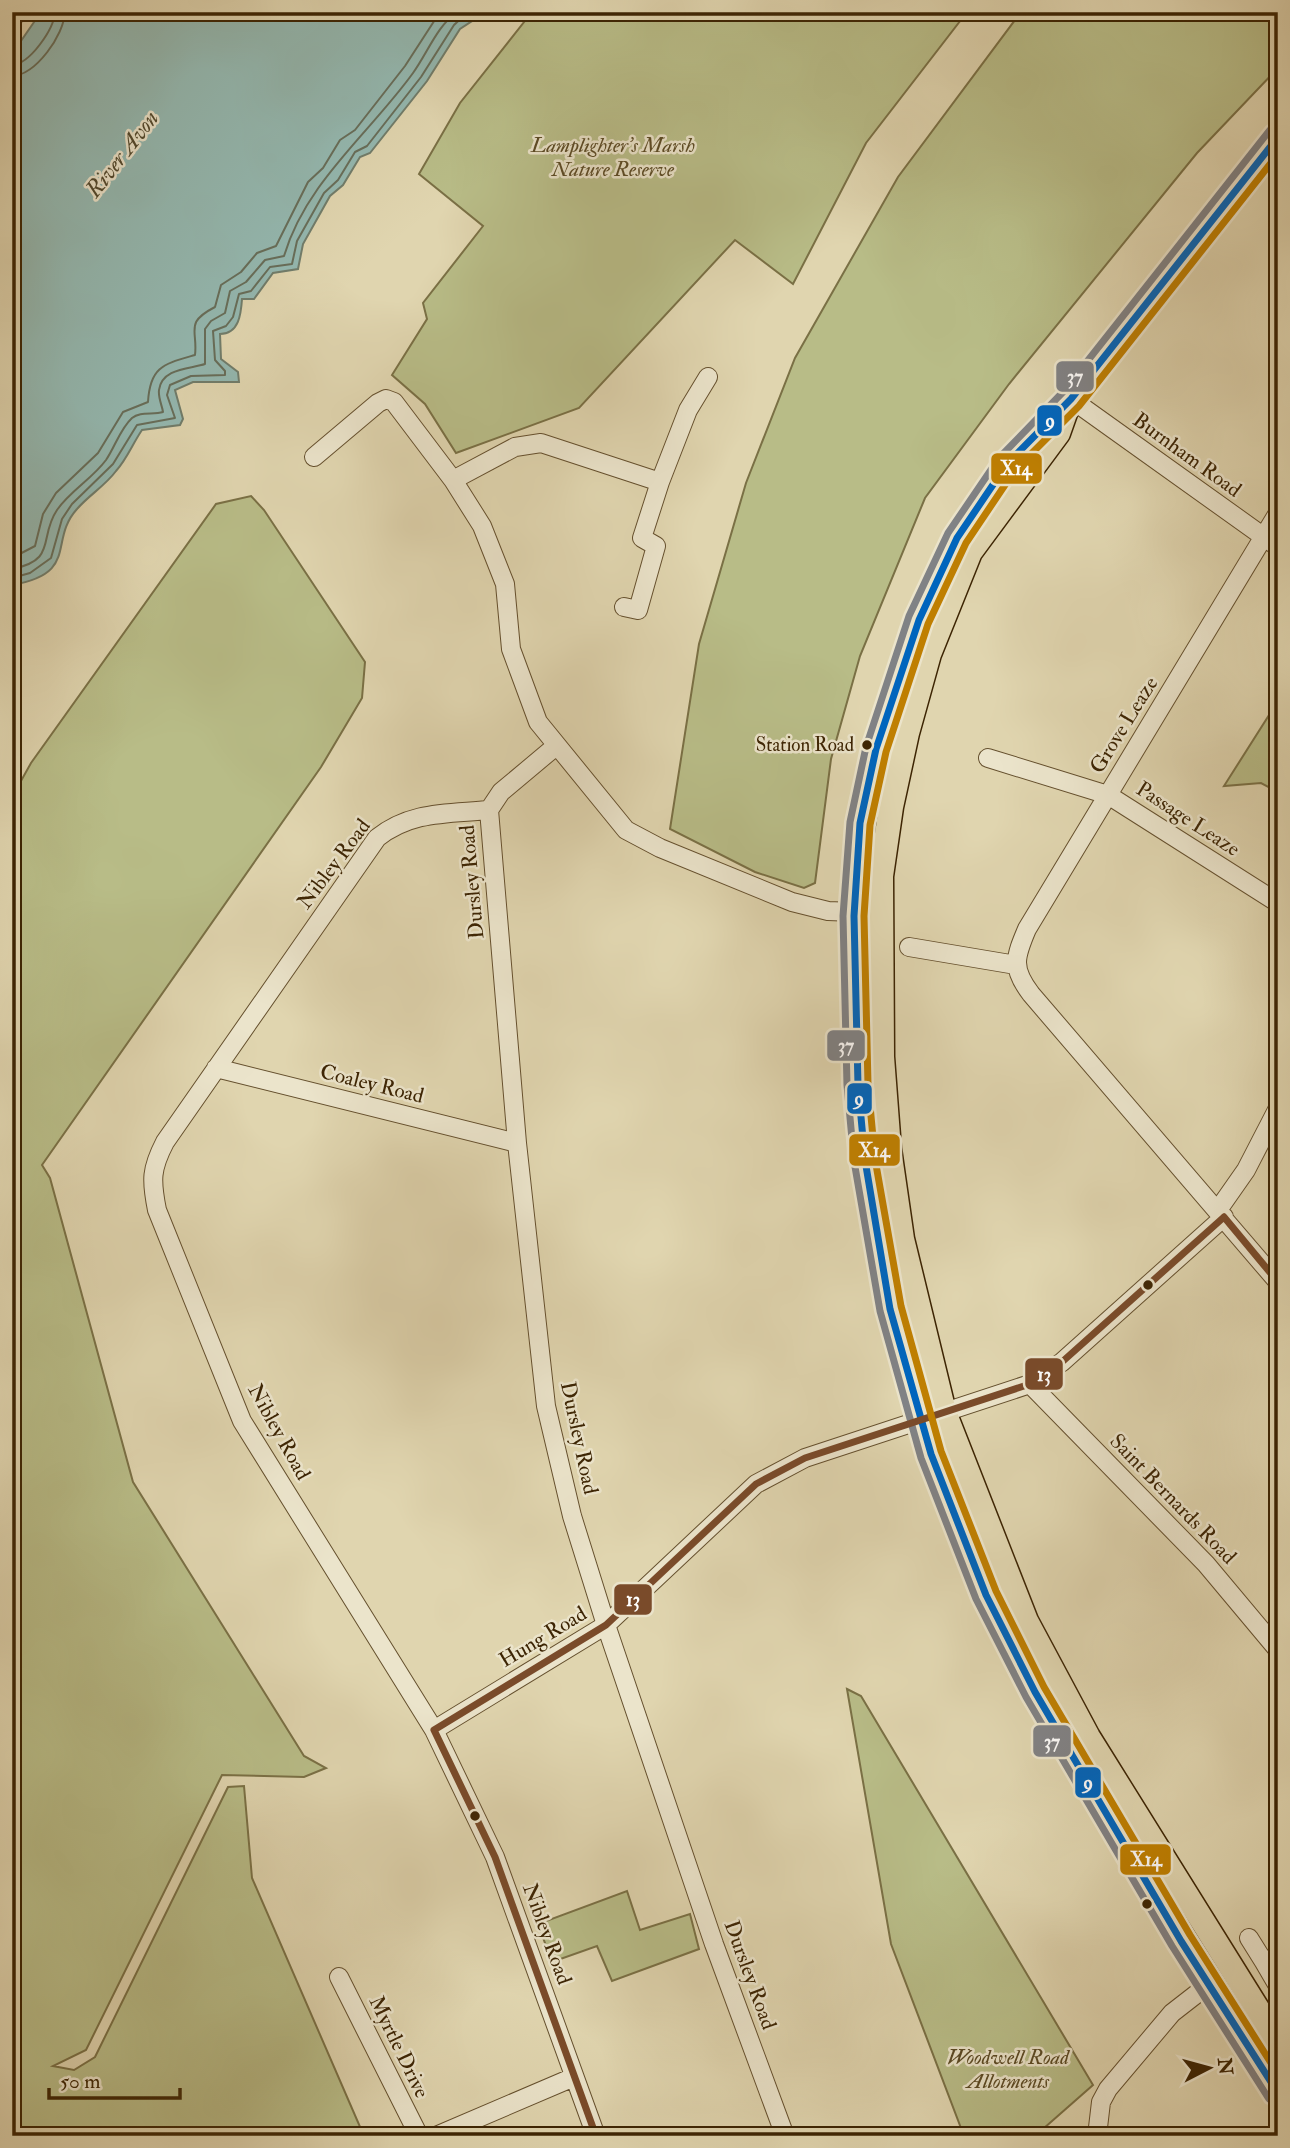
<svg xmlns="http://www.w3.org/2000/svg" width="1290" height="2148" viewBox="0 0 1290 2148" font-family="'IM FELL Double Pica',serif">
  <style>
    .green { fill: #b8bc87; stroke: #7a7045; stroke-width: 2 }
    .water { fill: #94b8b0; stroke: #717d6b; stroke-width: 2 }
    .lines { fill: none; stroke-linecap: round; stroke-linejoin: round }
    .shore { stroke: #686e5a; stroke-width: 2 }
    .minor-casing { stroke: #65502e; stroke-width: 20 }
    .highway-casing { stroke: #3c2403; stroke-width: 27 }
    .minor { stroke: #ebe4cb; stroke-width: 18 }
    .highway { stroke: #e0d5af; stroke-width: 24 }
    .bus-1-casing { stroke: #ebe4cb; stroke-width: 12 }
    .bus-2-casing { stroke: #ebe4cb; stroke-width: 12 }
    .bus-3-casing { stroke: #ebe4cb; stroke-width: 12 }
    .bus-4-casing { stroke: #ebe4cb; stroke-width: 12 }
    .bus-1 { stroke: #0065bd; stroke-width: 7 }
    .bus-2 { stroke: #808285; stroke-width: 7 }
    .bus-3 { stroke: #7a4b2a; stroke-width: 7 }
    .bus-4 { stroke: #bf7f01; stroke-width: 7 }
    .bus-dot { fill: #3c2403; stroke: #ebe4cb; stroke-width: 2.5 }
    .labels { text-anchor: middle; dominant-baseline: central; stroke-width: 5; stroke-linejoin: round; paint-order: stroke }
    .bus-label { font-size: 19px; fill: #3c2403; stroke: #ebe4cb; text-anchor: end }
    .park-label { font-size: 21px; font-style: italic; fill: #5b4a24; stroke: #ebe4cb }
    .street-label { font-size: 21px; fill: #3c2403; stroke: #ebe4cb }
    .water-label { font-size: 23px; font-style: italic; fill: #52492e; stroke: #ebe4cb }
    .line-badge { stroke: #ebe4cb; stroke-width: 2.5 }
    .badge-label { font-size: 19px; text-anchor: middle; font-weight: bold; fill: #fff }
  </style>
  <rect width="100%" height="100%" fill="#e0d5af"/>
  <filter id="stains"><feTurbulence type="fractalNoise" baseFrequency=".00286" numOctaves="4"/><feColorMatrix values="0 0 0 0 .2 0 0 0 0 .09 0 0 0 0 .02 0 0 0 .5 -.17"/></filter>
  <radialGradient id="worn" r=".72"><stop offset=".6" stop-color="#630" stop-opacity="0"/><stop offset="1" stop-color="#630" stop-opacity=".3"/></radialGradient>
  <path class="green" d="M532,12H967L866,143L793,284L735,240L579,408L456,453L425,404L392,375L427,319L423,303L483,226L419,174L460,103Z
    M1021,12H1278V68L1197,153L1009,384L925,498L860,656L831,759L815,883L804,888L755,872L670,829L699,644L746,483L795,358L898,177Z
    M251,496L264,510L365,662L362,698L321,767L42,1165L50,1178L133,1482L304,1756L326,1768L304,1777L222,1775L86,2050L53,2066L74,2070L95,2057L228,1787L244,1786L252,1878L364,2136H12V797L31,763L216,504Z
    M1278,701V792L1261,783L1224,786Z
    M847,1689L861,1696L1093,2085L1035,2136H964L891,1944Z
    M627,1891L640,1930L690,1914L699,1949L612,1981L597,1946L552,1962L538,1924Z"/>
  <path class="water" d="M41,12H475L472,21L460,29L427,81L370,153L360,157L343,185L330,196L303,244L298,269L273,273L254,299H242C241,314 239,334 220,334L221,359L238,372L239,382H193L175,390L183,419L180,425L142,430C133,443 127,459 116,471C105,486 89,495 77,509C48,541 80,573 12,585V54Z"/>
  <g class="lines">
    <path class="shore" d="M12,65C30,64 54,29 55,12
      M12,76C36,75 64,35 65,12
      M12,558L35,546L43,514L56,493L98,453L123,412L148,402C150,366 164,364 195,355C198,330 184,323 215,307L221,285L241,272L257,253L276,246L308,182L323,168L340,140L355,130L405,66L440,12
      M12,569C58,560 38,538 57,510C70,491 92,479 106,460C115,447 120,429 132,418C140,411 153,415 163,412C162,405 158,398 159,390C162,368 190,369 205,364V329L211,321L225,313L230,291L246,282L265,260L284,256C306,182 369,134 413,73C427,54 437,26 457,12
      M12,578L30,573L51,558L62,519L72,504L113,464L137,425L175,418L167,395L170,385L191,376L225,375V371L215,360L213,331L226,326L233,317L239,294L251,291L270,267L292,264L297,241L324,193L338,180L355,152L367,146L421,77L454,25L468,12"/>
    <defs>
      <path id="minor" d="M12,20L17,12
        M1071,399L1278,547
        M314,457L378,403L386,399L394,402L453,480L482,526L505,584L511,649L538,722L626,830L660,848L792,902L828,911L854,912
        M453,480L515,447L541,443L660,482L642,538L656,546L638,610L624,607
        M660,482L688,410L708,377
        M1278,513L1027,929C1015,957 1011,968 1031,994L1278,1282
        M556,746L501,792L489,810L517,1143L546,1406L572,1516L606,1625L714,1944L785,2136
        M988,758L1108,795L1278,903
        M489,810C447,814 411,811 377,838L165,1142C151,1169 151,1180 157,1210L242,1421L434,1730L495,1857L596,2136
        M909,947L1016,965
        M216,1068L517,1143
        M1218,1210L1246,1170L1278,1108
        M1030,1384L1206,1564L1278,1650
        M434,1730L606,1625L756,1484L805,1458L1030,1384L1062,1362L1224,1217
        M1249,1938L1264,1962L1278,1956
        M1264,1962L1278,1986
        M339,1977L419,2136
        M436,2136L574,2077
        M1097,2136L1101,2102L1108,2089L1172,2013L1208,1985"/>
      <path id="highway" d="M1278,137L1071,399C975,478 924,589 889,706C877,744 866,784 860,823C851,885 854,948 855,1009C857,1211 904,1411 986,1595C1026,1683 1077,1765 1126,1848C1175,1931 1224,2013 1278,2093
        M1070,399L1058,433L970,552L929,654L907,733L891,807L881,876L882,1057L889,1149L902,1239L944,1412L1026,1621L1088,1737L1278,2042"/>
    </defs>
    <use href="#minor" class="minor-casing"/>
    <use href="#highway" class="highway-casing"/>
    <use href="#minor" class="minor"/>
    <use href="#highway" class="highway"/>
    <defs>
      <path id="bus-1" d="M1278,137L1071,399L1007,464L957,538L919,620L876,749L860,823L854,916L858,1085L865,1160L890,1309L931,1454L986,1595L1035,1692L1181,1941L1278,2093"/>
      <path id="bus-2" d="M1269,2099L1172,1946L1026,1697L976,1599L921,1458L880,1311L854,1161L847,1085L843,916L850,822L866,747L909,616L948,533L999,458L1063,392L1270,130"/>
      <path id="bus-3" d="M1224,1217L1278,1282
        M434,1730L606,1625L756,1484L805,1458L1030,1384L1062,1362L1224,1217
        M434,1730L495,1857L596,2136"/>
      <path id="bus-4" d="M1278,154L1079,406L1015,470L966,543L928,624L886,752L870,825L864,916L868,1084L875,1159L901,1306L941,1451L996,1591L1044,1687L1190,1935L1278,2074"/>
    </defs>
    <use href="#bus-1" class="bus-1-casing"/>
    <use href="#bus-2" class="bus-2-casing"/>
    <use href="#bus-3" class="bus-3-casing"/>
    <use href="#bus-4" class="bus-4-casing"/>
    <use href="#bus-1" class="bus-1"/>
    <use href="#bus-2" class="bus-2"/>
    <use href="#bus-3" class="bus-3"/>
    <use href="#bus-4" class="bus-4"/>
  </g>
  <g class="bus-dot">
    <circle cx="867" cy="745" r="6"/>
    <circle cx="1148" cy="1285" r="6"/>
    <circle cx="475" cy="1816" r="6"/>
    <circle cx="1147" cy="1904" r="6"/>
  </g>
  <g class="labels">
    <g class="bus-label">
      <text x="854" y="745">Station Road</text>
    </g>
    <g class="park-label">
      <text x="613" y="145">Lamplighter's Marsh<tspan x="613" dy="24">Nature Reserve</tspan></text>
      <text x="1008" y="2057">Woodwell Road<tspan x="1008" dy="24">Allotments</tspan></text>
    </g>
    <g class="street-label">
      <text transform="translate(1187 455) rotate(36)">Burnham Road</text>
      <text transform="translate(1124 725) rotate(-58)">Grove Leaze</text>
      <text transform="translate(1188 819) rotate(33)">Passage Leaze</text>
      <text transform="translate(334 864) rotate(-53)">Nibley Road</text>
      <text transform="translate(472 882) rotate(-95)">Dursley Road</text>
      <text transform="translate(372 1084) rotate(14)">Coaley Road</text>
      <text transform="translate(279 1432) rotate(61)">Nibley Road</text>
      <text transform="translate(579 1438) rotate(78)">Dursley Road</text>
      <text transform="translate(1173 1499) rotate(46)">Saint Bernards Road</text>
      <text transform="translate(543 1637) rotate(-31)">Hung Road</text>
      <text transform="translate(547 1934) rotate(70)">Nibley Road</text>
      <text transform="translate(750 1975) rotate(70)">Dursley Road</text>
      <text transform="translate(399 2047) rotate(64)">Myrtle Drive</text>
    </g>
    <g class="water-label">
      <text transform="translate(122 154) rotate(-52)">River Avon</text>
    </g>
  </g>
  <g class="line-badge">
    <rect x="1055" y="360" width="40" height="33" rx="7" fill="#808285"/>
    <rect x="1036" y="404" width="27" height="33" rx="7" fill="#0065bd"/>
    <rect x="990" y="452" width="53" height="33" rx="7" fill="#bf7f01"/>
    <rect x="826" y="1029" width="40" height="33" rx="7" fill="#808285"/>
    <rect x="846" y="1082" width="27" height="33" rx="7" fill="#0065bd"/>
    <rect x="848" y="1133" width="53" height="34" rx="7" fill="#bf7f01"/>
    <rect x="1024" y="1357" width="40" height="34" rx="7" fill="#7a4b2a"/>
    <rect x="613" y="1583" width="40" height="33" rx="7" fill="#7a4b2a"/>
    <rect x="1032" y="1724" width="40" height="34" rx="7" fill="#808285"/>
    <rect x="1074" y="1766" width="28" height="33" rx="7" fill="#0065bd"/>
    <rect x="1119" y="1843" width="53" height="33" rx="7" fill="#bf7f01"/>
  </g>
  <g class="badge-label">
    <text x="1075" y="383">37</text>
    <text x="1050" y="427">9</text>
    <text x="1016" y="475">X14</text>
    <text x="846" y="1052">37</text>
    <text x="859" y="1105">9</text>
    <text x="874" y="1157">X14</text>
    <text x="1044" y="1381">13</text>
    <text x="633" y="1606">13</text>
    <text x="1052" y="1748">37</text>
    <text x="1088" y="1789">9</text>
    <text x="1146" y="1866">X14</text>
  </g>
  <rect width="1290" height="2148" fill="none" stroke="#e0d5af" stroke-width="42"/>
  <rect x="14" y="14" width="1262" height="2120" fill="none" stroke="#3c2403" stroke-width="3.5"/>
  <rect x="21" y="21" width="1248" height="2106" fill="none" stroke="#3c2403" stroke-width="2"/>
  <g transform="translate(1209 2068) rotate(84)" stroke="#ebe4cb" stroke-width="5" paint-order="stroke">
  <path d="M0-5L12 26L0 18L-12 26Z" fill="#3c2403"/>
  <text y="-10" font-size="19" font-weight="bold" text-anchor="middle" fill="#3c2403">N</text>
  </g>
  <path d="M49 2088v10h131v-10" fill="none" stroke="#3c2403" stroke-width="3.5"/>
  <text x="60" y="2088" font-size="21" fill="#3c2403" stroke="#ebe4cb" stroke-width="5" paint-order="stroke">50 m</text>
  <rect width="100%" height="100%" filter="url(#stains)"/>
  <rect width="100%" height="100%" fill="url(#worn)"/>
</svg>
